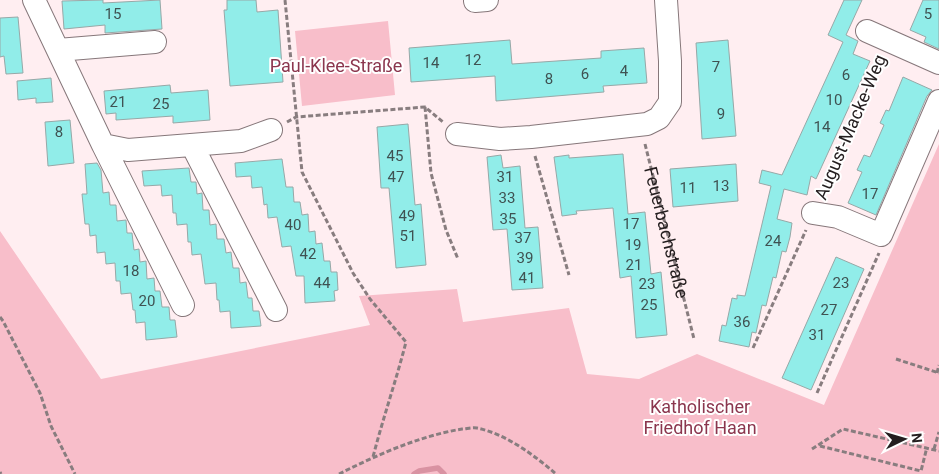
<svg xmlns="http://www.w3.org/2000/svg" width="939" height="474" viewBox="0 0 939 474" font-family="Roboto,sans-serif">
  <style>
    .green { fill: #f8beca }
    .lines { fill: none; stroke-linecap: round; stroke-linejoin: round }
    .stream { stroke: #d992a2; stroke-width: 5.5 }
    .building { fill: #91ede9; stroke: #97a8a7 }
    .minor-casing { stroke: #86777a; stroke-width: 24 }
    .path { stroke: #887d7f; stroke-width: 3; stroke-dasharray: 5 2.5; stroke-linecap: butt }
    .minor { stroke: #fff; stroke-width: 22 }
    .labels { text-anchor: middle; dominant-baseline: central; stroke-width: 4; stroke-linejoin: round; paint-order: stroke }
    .number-label { font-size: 15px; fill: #3f5252 }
    .park-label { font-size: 18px; fill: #8b364e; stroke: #fff }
    .street-label { font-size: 18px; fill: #241e1f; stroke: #fff }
  </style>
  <rect width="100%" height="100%" fill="#ffeef1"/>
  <path class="green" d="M388,21L395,95L302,106L295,31Z
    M939,144V474H0V231L101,379L370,325L359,296L457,289L463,322L569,308L587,374L639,379L697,354L824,405Z"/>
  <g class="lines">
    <path class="stream" d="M414,474L419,471L438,468L444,474"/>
  </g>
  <path class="building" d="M103,0V3L160,0L162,29L105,33V25L64,29L62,1Z
    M227,0H256L257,12L278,10L283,82L230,86L224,10H227Z
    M844,0H862L846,35L858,41L853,54L870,61L816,179L811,176L807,195L784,189L777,219L792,223L790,237L786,252L782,251L776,278L773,277L766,306L762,305L756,333L752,332L749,347L719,341L722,325L726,326L732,298L737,299V295L745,296L771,186L759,183L762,170L782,175L843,42L828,35Z
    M923,0H939V49L924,42L926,37L910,30Z
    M18,17L23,73L6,74L4,56L0,57V18Z
    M510,40L512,64L601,58V51L644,48L647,83L603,86L604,92L496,101L495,76L411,82L409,48Z
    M728,40L736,136L702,139L696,43Z
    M903,77L932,90L927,96L876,215L848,203L862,172L857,170L864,155L870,157L884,125L880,123L886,110L889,111Z
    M51,78L53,102L36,103V98L18,100L17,81Z
    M170,85L171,93L208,90L210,120L173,123V116L116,120V113L106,114L104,91Z
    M70,120L74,163L48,166L45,122Z
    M408,124L415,205L421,204L426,265L396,268L389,188H381L377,127Z
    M623,154L628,214L645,212L651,274L661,272L667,335L636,338L631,276L620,278L613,208L576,211L577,214L562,216L554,157L569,155V158Z
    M501,155L503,168L520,166L525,228L538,227L543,288L512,290L507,229L493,230L487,157Z
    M282,159L286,187H293L294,202H300L302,215L308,214L309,232L315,231L316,244L322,243L324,261H330L331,272H337L338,290L334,291L335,301L305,303L304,276H296L291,246L282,247L277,217L268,218L267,204L264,205L262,187L252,188L251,176L236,177L235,163Z
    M97,163L101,170L103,193L109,192L110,205H116L117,221L126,220L127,233H132L134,250L139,249L140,262L146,261L147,279L154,278L155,291H160L162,307H169L170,320H175L177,337L146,340L145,322L136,323L135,310H133L131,293L121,294L120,281H116L115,263L106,264L105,252L97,253L96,235L90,236L89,224H85L82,194H87L85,164Z
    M736,164L738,201L673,207L670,169Z
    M189,168L191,182H196L197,194L202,193L203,210H209L210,225L216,224L217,239H224L226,253L231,252L233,268H239L240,283L246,282L248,298H252L253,311H259L261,326L231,328L230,311L220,312L219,300H217L216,283L205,284L201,254L192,255L191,242H188L187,224L177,225L176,213H173L172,195L162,196L161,185L144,186L142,171Z
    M836,257L864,269L811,390L782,378Z"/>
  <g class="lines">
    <defs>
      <path id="minor" d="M34,0L103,145L128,150L241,141L271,130
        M475,1L487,0
        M867,31L939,63
        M58,50L155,42
        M457,134L500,139L531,137L647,124L659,118L670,102V61L666,0
        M103,145L183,305
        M192,145L276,310
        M813,213L838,217L881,235L939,101"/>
    </defs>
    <use href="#minor" class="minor-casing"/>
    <g class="path">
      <path d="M285,0L302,172L353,273L370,299L406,342C396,381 383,418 373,457"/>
      <path d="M425,107L431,173L446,230L458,259"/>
      <path d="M287,122L296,117L425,107L443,122"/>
      <path id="s1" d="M645,144L694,339"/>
      <path d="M535,156L569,275"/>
      <path d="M821,194L880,58"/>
      <path d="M0,317L3,321L40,393L51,426L75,474"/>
      <path d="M753,348L806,230"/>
      <path d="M896,359L939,373"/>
      <path d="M937,373L939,365"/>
      <path d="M817,393L879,253"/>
      <path d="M820,446L921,471L927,447"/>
      <path d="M812,449L843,429L939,451"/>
      <path d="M934,449L939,432"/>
      <path d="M0,472L1,474"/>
      <path d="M339,474C377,455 419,436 462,429C466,429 472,427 477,428C506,434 534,455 556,474"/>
    </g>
    <use href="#minor" class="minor"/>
  </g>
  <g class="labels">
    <g class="number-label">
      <text x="113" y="14">15</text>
      <text x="928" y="14">5</text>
      <text x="473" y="60">12</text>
      <text x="431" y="63">14</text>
      <text x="716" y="67">7</text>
      <text x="624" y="71">4</text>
      <text x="585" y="74">6</text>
      <text x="846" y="75">6</text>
      <text x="549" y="79">8</text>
      <text x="834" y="100">10</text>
      <text x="118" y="102">21</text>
      <text x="161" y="104">25</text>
      <text x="721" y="114">9</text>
      <text x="822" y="127">14</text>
      <text x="59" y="132">8</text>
      <text x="395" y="156">45</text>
      <text x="396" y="177">47</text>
      <text x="505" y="177">31</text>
      <text x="721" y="186">13</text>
      <text x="688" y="188">11</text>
      <text x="870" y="194">17</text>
      <text x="507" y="198">33</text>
      <text x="407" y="216">49</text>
      <text x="508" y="219">35</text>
      <text x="631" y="224">17</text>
      <text x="293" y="225">40</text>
      <text x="408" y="236">51</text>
      <text x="523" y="238">37</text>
      <text x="773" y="241">24</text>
      <text x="633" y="245">19</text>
      <text x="308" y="254">42</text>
      <text x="525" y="258">39</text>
      <text x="634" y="265">21</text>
      <text x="131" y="271">18</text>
      <text x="527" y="278">41</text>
      <text x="322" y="283">44</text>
      <text x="841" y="283">23</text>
      <text x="647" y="284">23</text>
      <text x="147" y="301">20</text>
      <text x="649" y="305">25</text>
      <text x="829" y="310">27</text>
      <text x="742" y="322">36</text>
      <text x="817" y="335">31</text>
    </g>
    <g class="park-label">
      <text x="336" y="65">Paul-Klee-Straße</text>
      <text x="700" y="406">Katholischer<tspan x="700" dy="21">Friedhof Haan</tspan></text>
    </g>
    <g class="street-label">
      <text transform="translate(850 127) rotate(-67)">August-Macke-Weg</text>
      <text stroke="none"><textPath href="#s1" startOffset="91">Feuerbachstraße</textPath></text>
    </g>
  </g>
  <g transform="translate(904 439) rotate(85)" stroke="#ffffff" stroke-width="4" paint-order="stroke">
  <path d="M0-4L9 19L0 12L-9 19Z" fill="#241e1f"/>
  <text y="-8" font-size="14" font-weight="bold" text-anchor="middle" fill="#241e1f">N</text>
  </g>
</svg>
